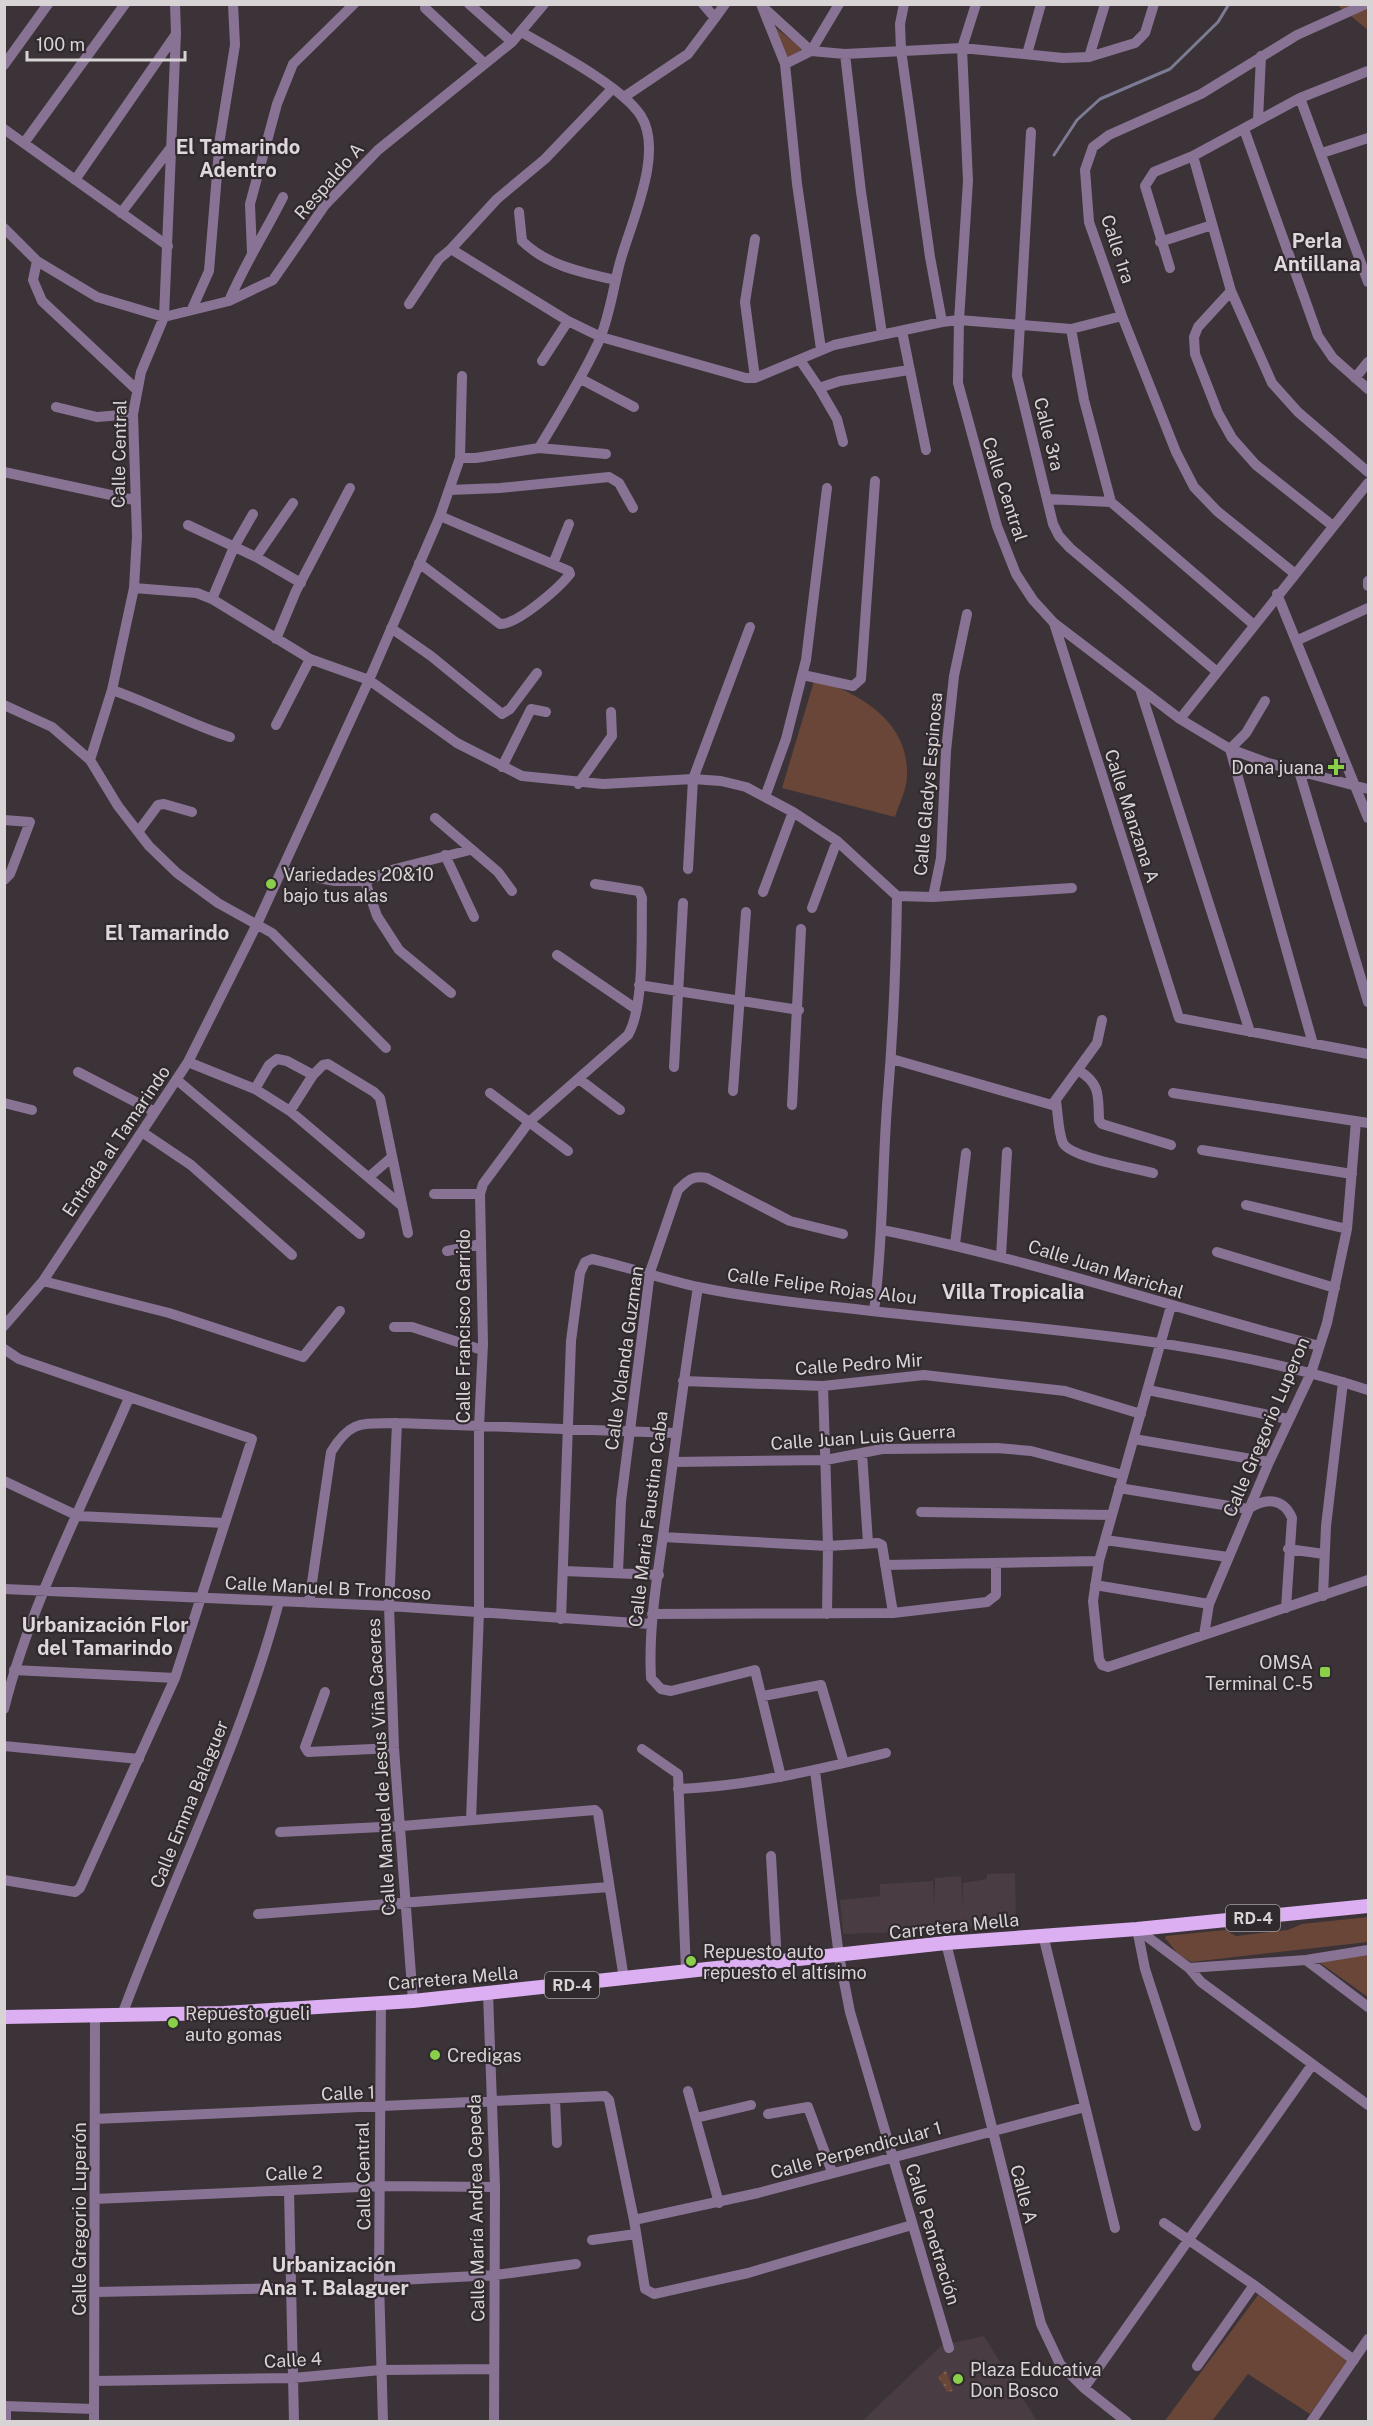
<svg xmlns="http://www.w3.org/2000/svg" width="1373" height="2426" viewBox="0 0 1373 2426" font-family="'Public Sans',sans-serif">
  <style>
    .built { fill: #493c43 }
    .grass { fill: url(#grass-dots) }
    .park { fill: #694638 }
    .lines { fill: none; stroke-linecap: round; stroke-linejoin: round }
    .stream { stroke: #7c7a95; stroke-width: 3 }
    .minor { stroke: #897394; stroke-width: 10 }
    .major { stroke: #dcaff2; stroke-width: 14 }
    .poi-dot { fill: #89cf49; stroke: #30292d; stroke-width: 2 }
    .labels { text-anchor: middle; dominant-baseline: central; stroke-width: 4.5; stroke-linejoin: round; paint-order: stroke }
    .shield { fill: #30292d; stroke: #a6a1a3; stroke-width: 1.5 }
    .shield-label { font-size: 16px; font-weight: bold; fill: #d8d4d6 }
    .street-label { font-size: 18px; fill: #d8d4d6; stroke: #30292d }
    .poi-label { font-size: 18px; fill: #d8d4d6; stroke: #30292d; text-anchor: start }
    .neighbourhood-label { font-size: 20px; font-weight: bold; fill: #e0d7dc; stroke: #30292d }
  </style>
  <defs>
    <pattern id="grass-dots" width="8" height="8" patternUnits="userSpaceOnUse" patternTransform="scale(1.5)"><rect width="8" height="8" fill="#694638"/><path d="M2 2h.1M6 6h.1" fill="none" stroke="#7e6054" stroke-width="1.8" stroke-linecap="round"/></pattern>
  </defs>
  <rect width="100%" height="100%" fill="#3b3337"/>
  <path class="built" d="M1015,1873L1016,1923L934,1931L843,1934L840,1900L880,1896V1884L933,1881L934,1906L935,1878L961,1876L963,1906V1883L987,1879V1874Z
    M984,2336L1037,2421L861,2422L942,2345Z"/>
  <path class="grass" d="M946,2370L953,2391L947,2392L938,2377Z"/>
  <path class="park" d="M1337,5H1368V30Z
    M772,25L803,49L787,58Z
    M815,678C860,695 909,720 907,776C907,789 899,804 895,817L782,788Z
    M1368,1917V1942L1191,1962L1179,1955L1165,1938L1166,1936L1225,1930L1236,1936L1288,1930L1302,1924Z
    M1368,1955V1997L1319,1962Z
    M1258,2295L1348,2359L1310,2414L1248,2374L1212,2421L1164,2422Z"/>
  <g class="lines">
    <path class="stream" d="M1054,155L1077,120L1100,99L1170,69L1218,22L1229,4"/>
    <path class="minor" d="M469,4L512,42
      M703,4L715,18L725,4
      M761,4L785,64L797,184L821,349
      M904,4L900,24L901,50L930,257L942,322
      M976,4L962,48L968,181L959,320L958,383L997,526L1016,574L1033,600L1054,623L1180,719L1230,749L1268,763L1368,789
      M425,8L484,63
      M765,9L811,51L839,4
      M845,54L861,192L882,334
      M1027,54L1041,4
      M1089,57L1105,4
      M785,64L811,51L845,54L962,48L1063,58L1089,57L1135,43L1145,33L1154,4
      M4,65L48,4
      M624,97L688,54L715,18
      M1300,98L1368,282
      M1258,120L1261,56
      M4,129L168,246
      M1244,129L1318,336L1333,358L1368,389
      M1031,132L1017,376L1053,524L1059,536L1070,548L1216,671
      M24,143L125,4
      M1322,153L1368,138
      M1193,156L1231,291L1272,383L1298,412L1368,472
      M75,180L176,34
      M519,212L522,241C548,266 581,272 615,280
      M121,213L172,146
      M4,228L37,261L97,297L164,317L229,301L273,280L325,205L378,150L512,42L544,4
      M1160,242L1212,225
      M451,249L497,199L545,159L612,89
      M252,253L250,204L277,104L293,64L354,4
      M37,261L33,280L42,301L137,390
      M1170,268L1145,186L1154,172L1193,156L1300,98L1368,71
      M1231,291L1198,327L1194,337L1195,354L1218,413L1232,438L1256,465L1333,526
      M229,301C244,265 265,233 283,197
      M409,304L439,259L451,249L568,321
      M192,309L209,271L220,138L235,45L233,4
      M1071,329L1084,400L1111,502L1253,624
      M902,331L926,450
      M800,360L819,388L840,381L909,370
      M542,361L568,321L601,337L746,378H755L834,345L942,322L959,320L1071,329L1122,316
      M755,378L745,302L755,239
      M1355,378L1368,362
      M581,379L634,407
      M819,388L837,419L843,442
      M56,407L97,417L133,414
      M539,448L606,454
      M460,458L462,376
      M4,472L134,500
      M449,490L500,488L609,477L619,483L633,508
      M1048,499L1111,502
      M188,525L256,557L301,583
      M256,557L293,503
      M419,563L500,624C517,625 559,588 570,574L569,571L440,516
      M553,564L569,524
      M1294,573L1217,511L1194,487L1176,452L1122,316L1089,222L1085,170L1093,147L1109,135L1201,94L1297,35L1366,4
      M1368,581V586
      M134,588L197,593L212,599L310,659L369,680L457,743L522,776L603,784L693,779L721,781L746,787L793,812L837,841L897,896L933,897L941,858L946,751L954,676L967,614
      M1277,594L1368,818
      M212,599L234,547L253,514
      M1054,623L1179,1018L1368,1054
      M391,628L431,656L502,714L510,709L537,673
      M276,639L296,591L350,488
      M1298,640L1368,608
      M803,675L853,686L861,679L875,481
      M1140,689L1250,1032
      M112,690C153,704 189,724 230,737
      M1265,701L1246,733L1230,749L1313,1044
      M4,705L52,727L90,760L118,806L149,846L177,873L218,903L272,933L386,1048
      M1180,719L1368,483
      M276,725L310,659
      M90,760L112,690L134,588L137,536L133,414L141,372L164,317L176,33L175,4
      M502,767L531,709L546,712
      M1299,771L1368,1002
      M578,784L612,736L611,712
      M765,797L786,739L806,660L827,488
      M435,818L498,872L512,891
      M4,820L30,822L10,874L4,880
      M138,832L158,805L164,804L192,812
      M445,855L474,917
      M688,869L693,779L750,627
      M281,871L335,881H365L395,869L470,850
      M365,881L377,916L399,950L451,993
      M763,892L793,812
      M933,897L1072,888
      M812,908L837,841
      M557,955L636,1009
      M639,985L799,1010
      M892,1059L1052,1105L1097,1043L1102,1020
      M188,1062L255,1089L290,1111L401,1205
      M674,1067L683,903
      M1078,1070C1101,1084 1098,1096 1099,1120L1102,1124L1171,1145
      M78,1072L155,1112
      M579,1079L620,1110
      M177,1080L360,1234
      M255,1089L269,1065L277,1059L287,1061L313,1075
      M733,1091L746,912
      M490,1093L568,1151
      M1173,1093L1368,1123
      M1056,1101C1058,1113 1058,1132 1063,1143C1071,1158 1136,1168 1153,1173
      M4,1103L32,1110
      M792,1105L801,929
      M290,1111L313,1075L323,1065L328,1064L374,1092L380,1098L408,1233
      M142,1132L191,1165L292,1255
      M1202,1150L1352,1174
      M369,1177L392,1157
      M434,1194H480
      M1246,1205L1347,1229
      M882,1230C1030,1259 1173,1308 1319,1346
      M955,1244L966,1153
      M447,1251L481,1244
      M1217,1252L1335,1288
      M1001,1256L1007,1152
      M43,1281L169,1313L303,1357L340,1311
      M698,1287C686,1362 676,1438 666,1514C659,1569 648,1622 651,1678L661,1689L671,1691L755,1670L781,1777
      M1171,1306L1099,1561L1093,1601L1099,1659L1102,1665L1108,1667L1368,1580
      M874,1311C883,1243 882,1174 887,1106C893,1036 896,967 897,896
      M4,1326L43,1281L188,1062L257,924L369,680L440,516L460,458H476L539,448C560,413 582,378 599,341C609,318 613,290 619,266C629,226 665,154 641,116C623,87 554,51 523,33
      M394,1327H412L482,1350
      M4,1349L19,1359L252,1439L175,1678L80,1888L75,1892L4,1880
      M683,1381L823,1386L924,1375L1065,1391L1141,1414
      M823,1386L828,1546L827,1614
      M1148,1390L1288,1419
      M397,1423L389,1606L394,1748L413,2001
      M1134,1439L1269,1462
      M862,1453L868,1543
      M673,1462L826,1460L882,1449L997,1448L1031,1451L1123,1475
      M4,1481L78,1516L225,1523
      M1119,1488L1248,1509C1265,1498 1283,1497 1292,1518L1286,1608
      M921,1512L1112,1515
      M663,1537L828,1546L878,1543L882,1545L893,1613
      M1105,1540L1228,1557
      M1288,1549L1324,1554
      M885,1565L1099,1561
      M564,1571L659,1575
      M618,1573L621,1501L650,1272L678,1190C688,1180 693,1175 707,1178L790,1221L843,1234
      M1095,1585L1209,1604
      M4,1589L389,1606L650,1624
      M1323,1596L1326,1526L1343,1382
      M309,1603L331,1452C351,1419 362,1424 397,1423L675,1433
      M652,1614L893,1613L987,1602L996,1595V1563
      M561,1619L571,1341L580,1273L585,1262L592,1259C628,1267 662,1279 698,1287C745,1297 797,1303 846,1308C1021,1329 1200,1335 1368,1390
      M1204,1635L1209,1604L1269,1462L1311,1373L1327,1323L1347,1229L1356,1121
      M14,1670L175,1678
      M325,1692L305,1747L308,1752L394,1748
      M763,1696L821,1685L844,1763
      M4,1709C30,1604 86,1498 129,1398
      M4,1746L139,1759
      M642,1749L678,1774L686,1971
      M815,1771L839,1956L850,2012L949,2348
      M678,1789C749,1786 817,1770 886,1753
      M471,1820L479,1612V1427L483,1344L480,1194L483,1184L529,1122L628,1035C645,1006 641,933 642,898L639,891L595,884
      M280,1832L402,1826L595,1810L598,1813L624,1979
      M771,1856L777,1963
      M258,1914L609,1887
      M1137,1929L1189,1968L1201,1982L1368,2105
      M1137,1929L1145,1969L1196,2126
      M1043,1935L1115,2228
      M946,1943L1041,2324L1060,2364L1084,2388L1127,2422
      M1306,1960L1368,2007
      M1189,1968L1306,1960L1368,1950
      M488,1993L495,2187L494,2422
      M381,2002L379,2281L383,2422
      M122,2015C173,1877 241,1745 279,1602
      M688,2091L719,2203
      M555,2100L557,2143
      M768,2114L808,2107L832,2172
      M696,2118L751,2105
      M95,2119L605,2096L609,2100L634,2220L645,2289L654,2294L748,2273L912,2225
      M289,2190L294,2422
      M95,2199L382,2186L495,2187
      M634,2220L758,2193L1085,2107
      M1164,2223L1254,2285L1354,2360
      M592,2240L636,2234
      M379,2281L496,2275L576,2264
      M95,2292L292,2288
      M1197,2366L1254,2285
      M94,2381L293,2378L381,2370L494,2369
      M1084,2388L1312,2065
      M4,2406L94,2409
      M6,2422V2407
      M94,2422L95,2016
      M1311,2422L1368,2339"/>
    <path class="major" d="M4,2017L224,2013L413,2001L946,1943L1137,1929L1368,1906"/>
  </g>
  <g class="poi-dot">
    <path d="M1333 758h6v6h6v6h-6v6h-6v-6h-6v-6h6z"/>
    <circle cx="271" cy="884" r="6"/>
    <rect x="1319" y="1666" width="12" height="12" rx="3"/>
    <circle cx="691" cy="1961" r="6"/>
    <circle cx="173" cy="2023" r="6"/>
    <circle cx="435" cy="2055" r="6"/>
    <circle cx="958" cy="2379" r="6"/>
  </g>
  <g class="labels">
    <g class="shield">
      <rect x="1226" y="1905" width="54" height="26" rx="4.5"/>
      <rect x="545" y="1972" width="54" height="26" rx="4.5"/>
    </g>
    <g class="shield-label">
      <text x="1253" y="1918">RD-4</text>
      <text x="572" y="1985">RD-4</text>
    </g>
    <g class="street-label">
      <text transform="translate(329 181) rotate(-49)">Respaldo A</text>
      <text transform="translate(1118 249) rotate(72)">Calle 1ra</text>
      <text transform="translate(1049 434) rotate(76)">Calle 3ra</text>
      <text transform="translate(119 454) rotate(-89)">Calle Central</text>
      <text transform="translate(1005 489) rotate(72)">Calle Central</text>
      <text transform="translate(928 784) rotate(-85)">Calle Gladys Espinosa</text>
      <text transform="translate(1132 816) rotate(72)">Calle Manzana A</text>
      <text transform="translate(116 1141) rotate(-56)">Entrada al Tamarindo</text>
      <text transform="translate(1106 1269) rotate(17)">Calle Juan Marichal</text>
      <text transform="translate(822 1286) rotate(7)">Calle Felipe Rojas Alou</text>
      <text transform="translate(463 1326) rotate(-90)">Calle Francisco Garrido</text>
      <text transform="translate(624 1358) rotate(-82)">Calle Yolanda Guzman</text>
      <text transform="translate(859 1364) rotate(-4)">Calle Pedro Mir</text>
      <text transform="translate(1266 1427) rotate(-67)">Calle Gregorio Luperon</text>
      <text transform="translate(863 1437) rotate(-4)">Calle Juan Luis Guerra</text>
      <text transform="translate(648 1519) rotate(-83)">Calle Maria Faustina Caba</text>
      <text transform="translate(328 1588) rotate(3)">Calle Manuel B Troncoso</text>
      <text transform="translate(381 1767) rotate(-93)">Calle Manuel de Jesus Viña Caceres</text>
      <text transform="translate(189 1804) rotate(-68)">Calle Emma Balaguer</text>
      <text transform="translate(954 1926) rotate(-6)">Carretera Mella</text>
      <text transform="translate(453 1978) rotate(-5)">Carretera Mella</text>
      <text transform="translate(348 2093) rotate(-2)">Calle 1</text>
      <text transform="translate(856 2150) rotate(-15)">Calle Perpendicular 1</text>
      <text transform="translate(294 2173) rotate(-2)">Calle 2</text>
      <text transform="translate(363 2176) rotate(-91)">Calle Central</text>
      <text transform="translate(1024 2194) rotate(75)">Calle A</text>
      <text transform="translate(476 2208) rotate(-91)">Calle María Andrea Cepeda</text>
      <text transform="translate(79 2219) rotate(-90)">Calle Gregorio Luperón</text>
      <text transform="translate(933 2234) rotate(73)">Calle Penetración</text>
      <text transform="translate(293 2360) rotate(-3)">Calle 4</text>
    </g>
    <g class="poi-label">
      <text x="1324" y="767" text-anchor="end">Dona juana</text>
      <text x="283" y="874">Variedades 20&amp;10<tspan x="283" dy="21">bajo tus alas</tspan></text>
      <text x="1313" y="1662" text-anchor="end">OMSA<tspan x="1313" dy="21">Terminal C-5</tspan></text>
      <text x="703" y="1951">Repuesto auto<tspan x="703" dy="21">repuesto el altísimo</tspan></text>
      <text x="185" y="2013">Repuesto gueli<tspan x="185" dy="21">auto gomas</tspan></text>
      <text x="447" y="2055">Credigas</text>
      <text x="970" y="2369">Plaza Educativa<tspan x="970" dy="21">Don Bosco</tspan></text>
    </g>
    <g class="neighbourhood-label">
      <text x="238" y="147">El Tamarindo<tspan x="238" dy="23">Adentro</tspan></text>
      <text x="1317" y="241">Perla<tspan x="1317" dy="23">Antillana</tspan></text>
      <text x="167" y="933">El Tamarindo</text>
      <text x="1013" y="1292">Villa Tropicalia</text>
      <text x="105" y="1625">Urbanización Flor<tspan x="105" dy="23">del Tamarindo</tspan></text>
      <text x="334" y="2265">Urbanización<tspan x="334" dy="23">Ana T. Balaguer</tspan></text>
    </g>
  </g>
  <rect width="1373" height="2426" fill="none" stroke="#d8d4d6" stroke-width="12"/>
  <path d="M27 51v9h158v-9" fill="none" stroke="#d8d4d6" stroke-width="3"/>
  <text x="36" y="51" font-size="18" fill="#d8d4d6" stroke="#30292d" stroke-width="4.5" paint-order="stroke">100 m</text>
</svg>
